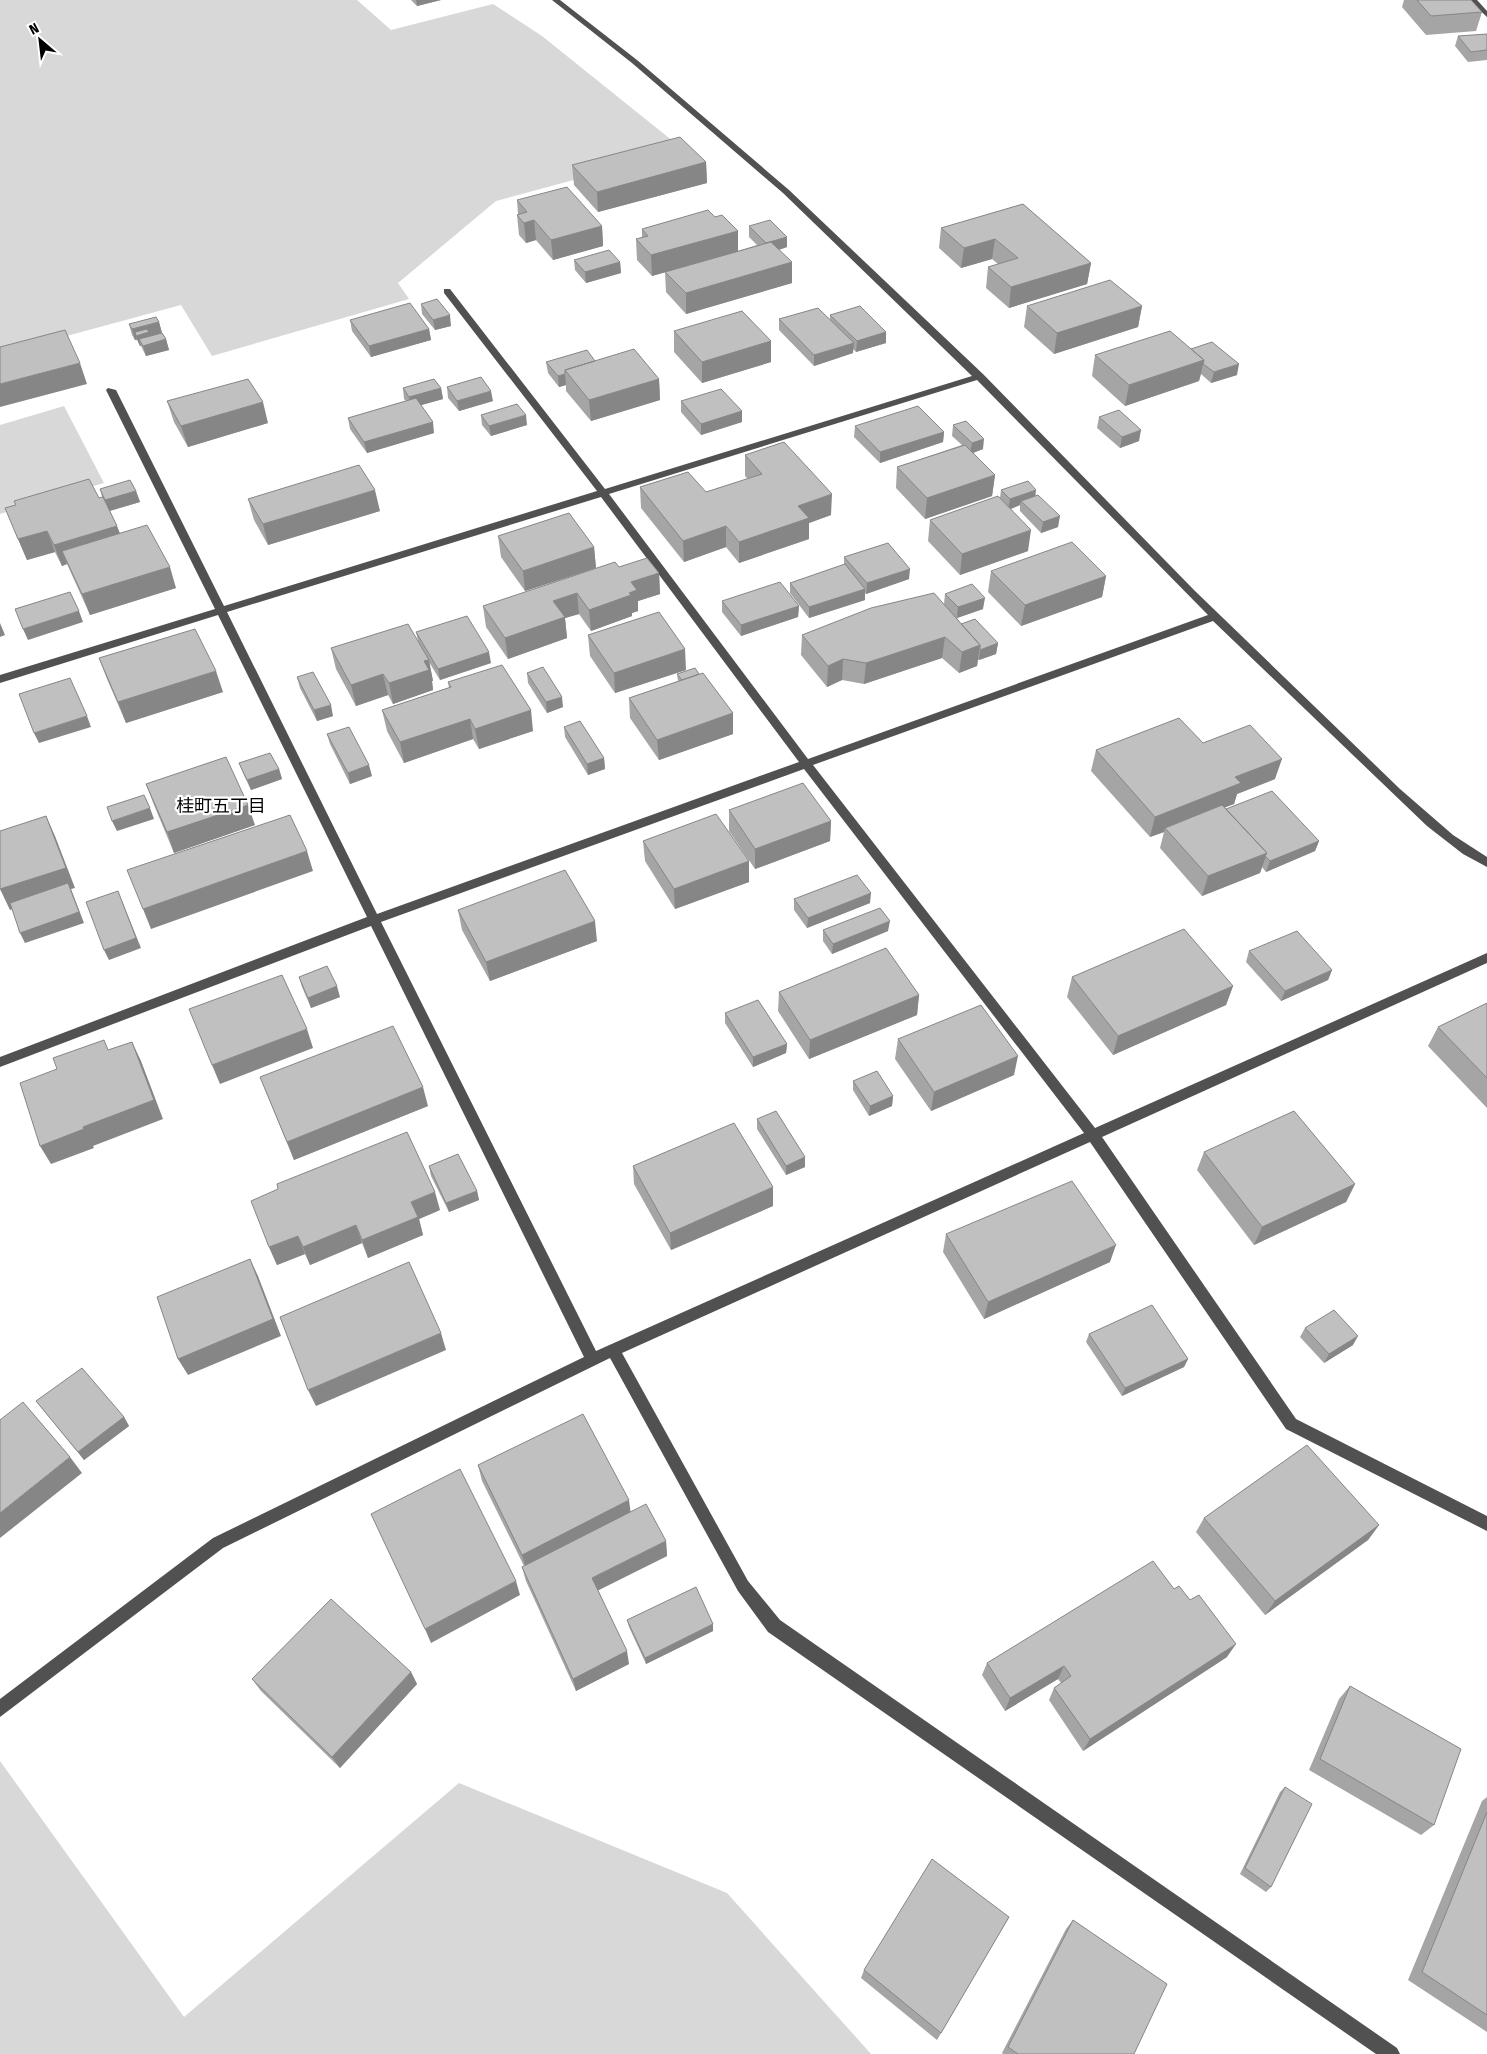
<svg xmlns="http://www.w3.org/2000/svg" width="1487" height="2054" viewBox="0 0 1487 2054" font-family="'Fira Sans Condensed','Noto Sans JP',sans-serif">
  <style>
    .green { fill: #d8d8d8 }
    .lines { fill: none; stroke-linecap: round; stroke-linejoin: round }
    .minor { fill: #515151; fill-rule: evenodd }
    .wall { fill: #a5a5a5 }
    .shaded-wall { fill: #868686 }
    .building { fill: #c0c0c0; stroke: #868686 }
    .labels { text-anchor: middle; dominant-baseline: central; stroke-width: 4.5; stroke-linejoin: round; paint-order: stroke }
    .neighbourhood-label { font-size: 18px; fill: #000; stroke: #fff }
  </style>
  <rect width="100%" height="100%" fill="#fff"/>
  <path class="green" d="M0,0H357L391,30L493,4L542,36L684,150L496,201L398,283L409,299L212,356L181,305L0,354Z
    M64,406L104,483L0,514V425Z
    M0,1761L184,2017L459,1783L727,1893L871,2054H0Z"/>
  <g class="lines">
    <path class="minor" d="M552,0H560L637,60L789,190L983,374L1195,591L1400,789L1453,835L1487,857V867L1463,854L1427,826L1213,621L813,765L1095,1128L1487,953V963L1102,1137L1296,1419L1487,1516V1531L1286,1429L1090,1142L622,1353L748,1581L780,1620L1397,2048L1400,2054H1376L768,1632L738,1591L610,1358L223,1548L0,1717V1699L213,1538L584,1357L371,926L0,1067V1057L367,917L218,615L0,683V675L215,609L106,390L108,388L116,390L224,606L597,491L444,293V289H450L605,489L972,376L783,193L632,63ZM977,380L1208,615L808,759L609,494ZM601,497L799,762L377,914L227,612ZM804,769L1084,1133L596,1351L381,922Z
      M1469,0H1477L1487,11V17Z"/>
  </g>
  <path class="wall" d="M411,0H441L417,6Z
    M1404,0H1471L1482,12L1476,31L1426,35L1402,7Z
    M1487,34V60L1468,62L1455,46L1458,36Z
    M706,162L707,183L598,212L574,185L572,165Z
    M517,200L602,226L603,246L553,260L536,240L526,243L519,235L517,215L518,214Z
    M1023,204L1091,263L1087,284L1009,308L986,288L988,267L998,264L992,259L961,268L939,248L941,228Z
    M715,217L738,231V251L757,245L749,237V226L787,237V247L779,250L792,283L686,314L666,292L665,272L652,276L637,260L636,239L642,237V229Z
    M574,260L620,262L621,273L586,283L575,270Z
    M421,304L451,326L435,330L422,314Z
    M1027,306H1142L1138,327L1054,354L1024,327Z
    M830,315L886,332V343L856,352L853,349V353L814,366L779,330V319L830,320Z
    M350,320L429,329L431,340L371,357L352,331Z
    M159,322L162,333L166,339L169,350L146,356L141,346H140L137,340H135L132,335L129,324Z
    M674,331L771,341V362L702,383L674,352Z
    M1191,349L1237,375L1211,383L1201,374L1199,381L1125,406L1092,376L1095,355Z
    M595,361L659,379L660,400L591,421L566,391V385L559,387L548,373L546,362Z
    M447,387L493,401L459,411L448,398Z
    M403,388H441L443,399L421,405L434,433L367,453L350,429L348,418L406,401L404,399Z
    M167,401L268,423L188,447L174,422Z
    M681,401L742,411V422L701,435L681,412Z
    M481,415L527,425L491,436L482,425Z
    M1099,417L1139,441L1120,448L1097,428Z
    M953,425L983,449L973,453L995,475L992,496L925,519L896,488L897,467L962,445L952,436Z
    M855,426L944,432L943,442L880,463L854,437Z
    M745,455L831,515L809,523V539L739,563L726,547L684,562L641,508L640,487L706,492L748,479L745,476Z
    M100,489L136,491L140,502L110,511L120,533L176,588L90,615L67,564L62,566L55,552L27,560L5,508L99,498L102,497Z
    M1001,490L1035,496L1058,527L1041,533L1020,511V505L1011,509L1028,551L960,575L928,541L930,520L1000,498Z
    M248,499L380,511L268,545L254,520Z
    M498,536L594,547L596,568L525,591L501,557Z
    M844,557L909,579L866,594L865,593V600L809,618L790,593V583L844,565Z
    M619,567L659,573L660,594L638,601V611L632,613V616L591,631L579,614L565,618L567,638L508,659L486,627L483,606Z
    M991,571L1106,576L1102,597L1021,626L988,592Z
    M945,594L983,609L957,618L961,624L998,643L996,654L979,660H978L977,666L959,673L942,658L864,684L842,680L827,687L801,655L802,635L944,604Z
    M722,601L799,606L798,617L741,636L722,612Z
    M416,632L491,663L440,680L429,662L433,681H432L433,690L393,704L388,695L356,706L336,669L331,648L418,641Z
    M588,635L686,670L615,693L590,656Z
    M99,658L223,692L126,723L107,679Z
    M527,673L563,707L547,713L528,683Z
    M677,674H699L733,713V734L659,760L630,718L629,698L678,681Z
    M297,677L333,716L317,721L300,688Z
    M448,682L533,731L479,749L473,739L404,763L387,731L382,710L449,688Z
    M564,727L604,758L605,769L588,775L565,737Z
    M327,734L372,776L350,784L330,744Z
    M1203,743L1275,779L1237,794L1234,804L1225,807L1226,809L1319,841L1315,851L1266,872L1262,867L1260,873L1202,896L1160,848L1164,832L1150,837L1091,771L1096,750Z
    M239,763L279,769L282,779L251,790L243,773Z
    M146,784L255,825L174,853L154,805Z
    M729,810L831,821L830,841L755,869L729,831Z
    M643,841L749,882L675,909L645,861Z
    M794,899L870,903L807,928L794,910Z
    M458,910L597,941L490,981L462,930Z
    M823,930L888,931L832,954L823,941Z
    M1249,951L1332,970L1328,980L1281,1001L1246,962Z
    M299,977L340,997L311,1008L302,987Z
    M1072,977L1233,986L1226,1005L1113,1055L1067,997Z
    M779,992L919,995L917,1015L809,1059L778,1011Z
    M1487,1003V1108L1428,1046L1438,1027Z
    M725,1013L787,1044L786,1053L753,1067L725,1023Z
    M898,1039L1014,1075L931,1111L895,1059Z
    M260,1077L428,1106L294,1160Z
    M853,1081L893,1096L892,1106L869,1116L853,1090Z
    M757,1119L805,1167L786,1175L757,1129Z
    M1204,1152L1355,1184L1346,1202L1254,1245L1197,1170Z
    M429,1166L477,1191L479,1200L449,1212L431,1176Z
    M633,1166L773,1206L671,1250L634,1184Z
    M440,1210L419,1219L423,1235L368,1258L362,1243L310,1265L305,1254L277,1265L269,1247Z
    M946,1234L1110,1262L984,1319L943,1252Z
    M1305,1328L1353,1345L1324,1363L1300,1337Z
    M1089,1334L1188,1359L1184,1367L1122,1396L1086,1342Z
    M36,1401L124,1417L129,1426L84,1460Z
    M478,1465L631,1512L666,1541L667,1556L598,1590L629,1664L576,1691L526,1581L522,1567L524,1566L482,1481Z
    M1204,1518L1379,1525L1368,1540L1265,1615L1196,1532Z
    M1174,1589L1227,1657L1083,1751L1049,1700L1054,1688L1061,1683L1058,1679L1005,1711L982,1675L987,1663Z
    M627,1620L713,1624V1631L646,1664L629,1627Z
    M411,1672L417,1684L340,1768L261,1691L252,1679Z
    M1350,1686L1434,1825L1421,1835L1309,1770L1339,1699Z
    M1285,1787L1271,1887L1266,1892L1240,1874L1280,1792Z
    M1487,1797V2032L1408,1980L1482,1801Z
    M1009,1917L937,2040L861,1978L864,1970Z
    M1073,1920L1134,2054H1003L1002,2053L1066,1929Z"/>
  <path class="shaded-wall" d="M416,0H441L417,6Z
    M706,162L707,183L598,212L597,192Z
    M534,220L536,240L526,243L524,223Z
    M602,226L603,246L553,260L551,240Z
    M738,231V252L652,276L651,255Z
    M787,237V247L766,254V243Z
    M995,239L992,259L961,268L964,248Z
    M620,262L621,273L586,283L585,272Z
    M792,262V283L686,314V293Z
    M1091,263L1087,284L1009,308L1011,287Z
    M1142,306L1138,327L1054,354L1057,333Z
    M450,315L451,326L435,330L433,320Z
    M159,322L162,333L139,339L141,346H140L136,336L135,332L137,340H135L132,329Z
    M429,329L431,340L371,357L369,346Z
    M886,332V343L856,352L857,341Z
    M166,339L169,350L146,356L143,346Z
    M771,341V362L702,383V362Z
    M854,343L853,353L814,366V355Z
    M1204,360L1199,381L1125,406L1129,385Z
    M80,363L87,384L0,407V384Z
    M1239,364L1237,375L1211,383L1214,372Z
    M565,374L566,385L559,387L558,376Z
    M659,379L660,400L591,421L589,400Z
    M441,388L443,399L411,408L409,397Z
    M491,391L493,401L459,411L457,401Z
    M263,402L268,423L188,447L181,426Z
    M742,411V422L701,435V424Z
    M526,415L527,425L491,436L489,426Z
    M433,422L434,433L367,453L364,442Z
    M1141,430L1139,441L1120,448L1122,437Z
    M944,432L943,442L880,463V452Z
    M984,439L983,449L970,454L972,443Z
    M995,475L992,496L925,519L927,498Z
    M375,490L380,511L268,545L263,524Z
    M1036,490L1035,500L1021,501L1020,505L1008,510L1010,499Z
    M136,491L140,502L109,511L105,500Z
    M832,494L831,515L809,523V539L739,563V542L798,506Z
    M1060,516L1058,527L1041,533L1043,522Z
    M117,526L124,547L62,551L67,564L62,566L54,545Z
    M726,526V547L684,562L683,541Z
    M1031,530L1028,551L960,575L962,554Z
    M47,531L55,552L27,560L18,539Z
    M594,547L596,568L525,591L523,571Z
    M170,567L176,588L90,615L82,594Z
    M910,569L909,579L866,594L867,583Z
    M659,573L660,594L638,601V611L632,613V616L591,631L589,610L631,582Z
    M1106,576L1102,597L1021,626L1025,605Z
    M865,589V600L809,618V607Z
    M577,593L579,614L565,618L567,638L508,659L505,638L553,601Z
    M985,598L983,609L957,618L958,607Z
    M799,606L798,617L741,636V625Z
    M79,611L83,622L28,640L23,629Z
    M0,623L5,635L0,637Z
    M945,637L942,658L864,684L866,663Z
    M998,643L996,654L979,660L980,650Z
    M980,645L977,666L959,673L962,652Z
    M685,649L686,670L615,693L614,673Z
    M489,652L491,663L440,680L438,669Z
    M843,659L842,680L827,687L828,666Z
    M429,660L433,681H432L433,690L393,704L389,683L424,661Z
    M216,671L223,692L126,723L118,702Z
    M383,674L388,695L356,706L351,685Z
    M562,697L563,707L547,713L546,702Z
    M331,705L333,716L317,721L314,710Z
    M531,710L533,731L479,749L475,729Z
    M733,713V734L659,760L657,740Z
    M87,716L91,727L39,743L34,733Z
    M470,719L473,739L404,763L400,742Z
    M604,758L605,769L588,775L587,764Z
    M1282,759L1275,779L1237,794L1234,804L1168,830L1165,828L1164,832L1150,837L1155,817L1235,777Z
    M369,765L372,776L350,784L348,773Z
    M279,769L282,779L251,790L247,780Z
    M248,805L255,825L174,853L167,832Z
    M150,808L154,819L117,831L112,821Z
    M46,816L55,836L75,888L71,889L84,923L25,943L20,933L70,890L10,910L0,889Z
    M831,821L830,841L755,869V849Z
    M1319,841L1315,851L1266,872L1270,861Z
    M307,851L313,871L151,929L143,909Z
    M1267,853L1260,873L1202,896L1208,876Z
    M749,861V882L675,909L674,889Z
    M871,893L870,903L807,928L808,918Z
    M122,901L141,948L109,960L104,950Z
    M595,921L597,941L490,981L486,962Z
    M890,921L888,931L832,954L833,944Z
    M1332,970L1328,980L1281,1001L1285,991Z
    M337,986L340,997L311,1008L308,998Z
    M1233,986L1226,1005L1113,1055L1118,1036Z
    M919,995L917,1015L809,1059L810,1040Z
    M307,1029L313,1048L220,1084L212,1065Z
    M132,1042L141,1061L163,1119L93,1146L94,1148L51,1164L40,1146L83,1127Z
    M787,1044L786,1053L753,1067V1057Z
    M1018,1056L1014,1075L931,1111L934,1092Z
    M423,1087L428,1106L294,1160L287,1142Z
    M893,1096L892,1106L869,1116L870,1106Z
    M805,1157V1167L786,1175V1166Z
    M1355,1184L1346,1202L1254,1245L1262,1227Z
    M773,1187V1206L671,1250L670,1233Z
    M477,1191L479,1200L449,1212L446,1203Z
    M435,1192L440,1210L419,1219L423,1235L368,1258L362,1240L411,1202Z
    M356,1225L362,1243L310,1265L303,1247Z
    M298,1236L305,1254L277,1265L269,1247Z
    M1116,1245L1110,1262L984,1319L988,1302Z
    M250,1259L258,1276L281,1336L188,1375L178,1359Z
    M441,1333L446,1350L316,1406L308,1390Z
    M1358,1336L1353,1345L1324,1363L1329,1354Z
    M1188,1359L1184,1367L1122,1396L1125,1388Z
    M124,1417L129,1426L84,1460L78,1452Z
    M70,1457L82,1473L0,1538V1513Z
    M629,1500L631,1515L526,1569L522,1555Z
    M1379,1525L1368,1540L1265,1615L1275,1601Z
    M666,1541L667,1556L595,1592L592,1578Z
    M516,1581L520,1595L431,1643L425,1629Z
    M713,1624V1631L646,1664L645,1658Z
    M1236,1644L1227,1657L1083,1751L1090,1739Z
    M627,1651L629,1664L576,1691L573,1679Z
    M1064,1666L1058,1679L1005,1711L1010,1698Z
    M411,1672L417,1684L340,1768L332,1757Z"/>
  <path class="building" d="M1417,0H1471L1482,12L1431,16Z
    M1487,34V50L1471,52L1458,36Z
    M680,137L706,162L597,192L572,165Z
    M567,187L602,226L551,240L534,220L524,223L517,215L527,212L517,200Z
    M1023,204L1091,263L1011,287L988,267L1018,258L995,239L964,248L941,228Z
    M708,210L715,217L722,215L738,231L651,255L636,239L648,236L642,229Z
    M770,220L787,237L766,243L749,226Z
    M771,242L792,262L686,293L665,272Z
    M609,250L620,262L585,272L574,260Z
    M1110,280L1142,306L1057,333L1027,306Z
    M437,299L450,315L433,320L421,304Z
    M410,303L429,329L369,346L350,320Z
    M860,306L886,332L857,341L830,315Z
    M818,308L854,343L814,355L779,319Z
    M742,311L771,341L702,362L674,331Z
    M156,317L159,322L132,329L129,324Z
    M147,329L149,332L136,336L135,332Z
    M65,330L80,363L0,384V347Z
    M1170,331L1204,360L1129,385L1095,355Z
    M162,333L166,339L143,346L139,339Z
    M1212,342L1239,364L1214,372L1203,364L1204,360L1191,349Z
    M634,349L659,379L589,400L565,370Z
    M587,350L595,361L565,370V374L558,376L546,362Z
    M481,377L491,391L457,401L447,387Z
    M248,379L263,402L181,426L167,401Z
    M434,379L441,388L409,397L403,388Z
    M721,389L742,411L701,424L681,401Z
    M416,398L433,422L364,442L348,418Z
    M517,404L526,415L489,426L481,415Z
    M918,406L944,432L880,452L855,426Z
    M1119,410L1141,430L1122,437L1099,417Z
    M966,421L984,439L972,443L953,425Z
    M784,442L832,494L798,506L809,518L739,542L726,526L683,541L640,487L688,472L706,492L762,474L745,455Z
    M965,445L995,475L927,498L897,467Z
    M359,465L375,490L263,524L248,499Z
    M89,479L99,498L103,497L117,526L54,545L47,531L18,539L5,508L16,505L14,501Z
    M130,480L136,491L105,500L100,489Z
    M1028,481L1036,490L1010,499L1001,490Z
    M1038,495L1060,516L1043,522L1021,501Z
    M998,496L1031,530L962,554L930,520Z
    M569,513L594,547L523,571L498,536Z
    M147,525L170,567L82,594L62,551Z
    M1072,542L1106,576L1025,605L991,571Z
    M888,543L910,569L867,583L844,557Z
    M647,558L659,573L631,582L637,590L629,593L631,595L589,610L577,593L553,601L565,617L505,638L483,606L615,562L619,567Z
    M845,564L865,589L809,607L790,583Z
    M780,582L799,606L741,625L722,601Z
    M972,584L985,598L958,607L945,594Z
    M70,592L79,611L23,629L15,609Z
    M934,593L980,645L962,652L945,637L866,663L843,659L828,666L802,635L871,608Z
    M659,612L685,649L614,673L588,635Z
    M467,616L489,652L438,669L416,632Z
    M975,619L998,643L980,650V645L961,624Z
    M408,624L429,660L424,661L429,670L389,683L383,674L351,685L331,648Z
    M195,629L216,671L118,702L99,658Z
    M502,665L531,710L475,729L470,719L400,742L382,710L451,687L448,682Z
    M543,667L562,697L546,702L527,673Z
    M695,668L699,674L682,680L677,674Z
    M313,672L331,705L314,710L297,677Z
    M703,673L733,713L657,740L629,698Z
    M70,678L87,716L34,733L19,694Z
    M1179,718L1203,743L1250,725L1282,759L1235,777L1241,783L1155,817L1096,750Z
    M580,721L604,758L587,764L564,727Z
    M349,727L369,765L348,773L327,734Z
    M270,753L279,769L247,780L239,763Z
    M226,757L248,805L167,832L146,784Z
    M803,783L831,821L755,849L729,810Z
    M1272,791L1319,841L1270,861L1265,856L1267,853L1226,809Z
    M144,795L150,808L112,821L107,807Z
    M1222,805L1267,853L1208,876L1165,828Z
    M716,814L749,861L674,889L643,841Z
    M290,815L307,851L143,909L127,870Z
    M46,816L66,868L0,889V831Z
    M565,870L595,921L486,962L458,910Z
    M857,875L871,893L808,918L794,899Z
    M68,883L79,912L20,933L10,903Z
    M118,891L136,938L104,950L86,902Z
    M880,908L890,921L833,944L823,930Z
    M1184,929L1233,986L1118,1036L1072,977Z
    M1297,931L1332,970L1285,991L1249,951Z
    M886,948L919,995L810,1040L779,992Z
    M327,966L337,986L308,998L299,977Z
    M282,975L307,1029L212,1065L189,1009Z
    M758,1000L787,1044L753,1057L725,1013Z
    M1487,1003V1078L1438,1027Z
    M981,1005L1018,1056L934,1092L898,1039Z
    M393,1026L423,1087L287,1142L260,1077Z
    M104,1040L108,1050L132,1042L154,1100L83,1127L84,1129L40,1146L20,1083L57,1069L53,1058Z
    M877,1071L893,1096L870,1106L853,1081Z
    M776,1111L805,1157L786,1166L757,1119Z
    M1294,1111L1355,1184L1262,1227L1204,1152Z
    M734,1123L773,1187L670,1233L633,1166Z
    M407,1132L435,1192L411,1202L418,1217L362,1240L356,1225L303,1247L298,1236L269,1247L251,1201L278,1189L277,1184Z
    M458,1154L477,1191L446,1203L429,1166Z
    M1072,1181L1116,1245L988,1302L946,1234Z
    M250,1259L273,1319L178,1359L157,1297Z
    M409,1262L441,1333L308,1390L280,1317Z
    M1152,1305L1188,1359L1125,1388L1089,1334Z
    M1334,1310L1358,1336L1329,1354L1305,1328Z
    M82,1368L124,1417L78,1452L36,1401Z
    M23,1402L70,1457L0,1513V1420Z
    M583,1414L629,1500L522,1555L478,1465Z
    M1307,1445L1379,1525L1275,1601L1204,1518Z
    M460,1469L516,1581L425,1629L371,1514Z
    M646,1504L666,1541L592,1578L627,1651L573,1679L522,1567Z
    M1153,1561L1174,1589L1179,1586L1190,1600L1199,1595L1236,1644L1090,1739L1054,1688L1071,1676L1064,1666L1010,1698L987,1663Z
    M696,1587L713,1624L645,1658L627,1620Z
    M331,1599L411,1672L332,1757L252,1679Z
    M1350,1686L1461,1749L1434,1825L1320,1759Z
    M1285,1787L1312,1804L1271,1887L1245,1868Z
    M1487,1812V2015L1422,1972Z
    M932,1859L1009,1917L941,2033L864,1970Z
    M1073,1920L1167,1984L1134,2054H1018L1008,2047Z"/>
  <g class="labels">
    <g class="neighbourhood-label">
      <text x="221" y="806">桂町五丁目</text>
    </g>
  </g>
  <g transform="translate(40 40) rotate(332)" stroke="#ffffff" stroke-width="4" paint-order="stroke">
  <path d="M0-4L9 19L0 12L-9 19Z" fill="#000000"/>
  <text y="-8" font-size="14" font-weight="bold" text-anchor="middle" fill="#000000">N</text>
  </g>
</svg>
